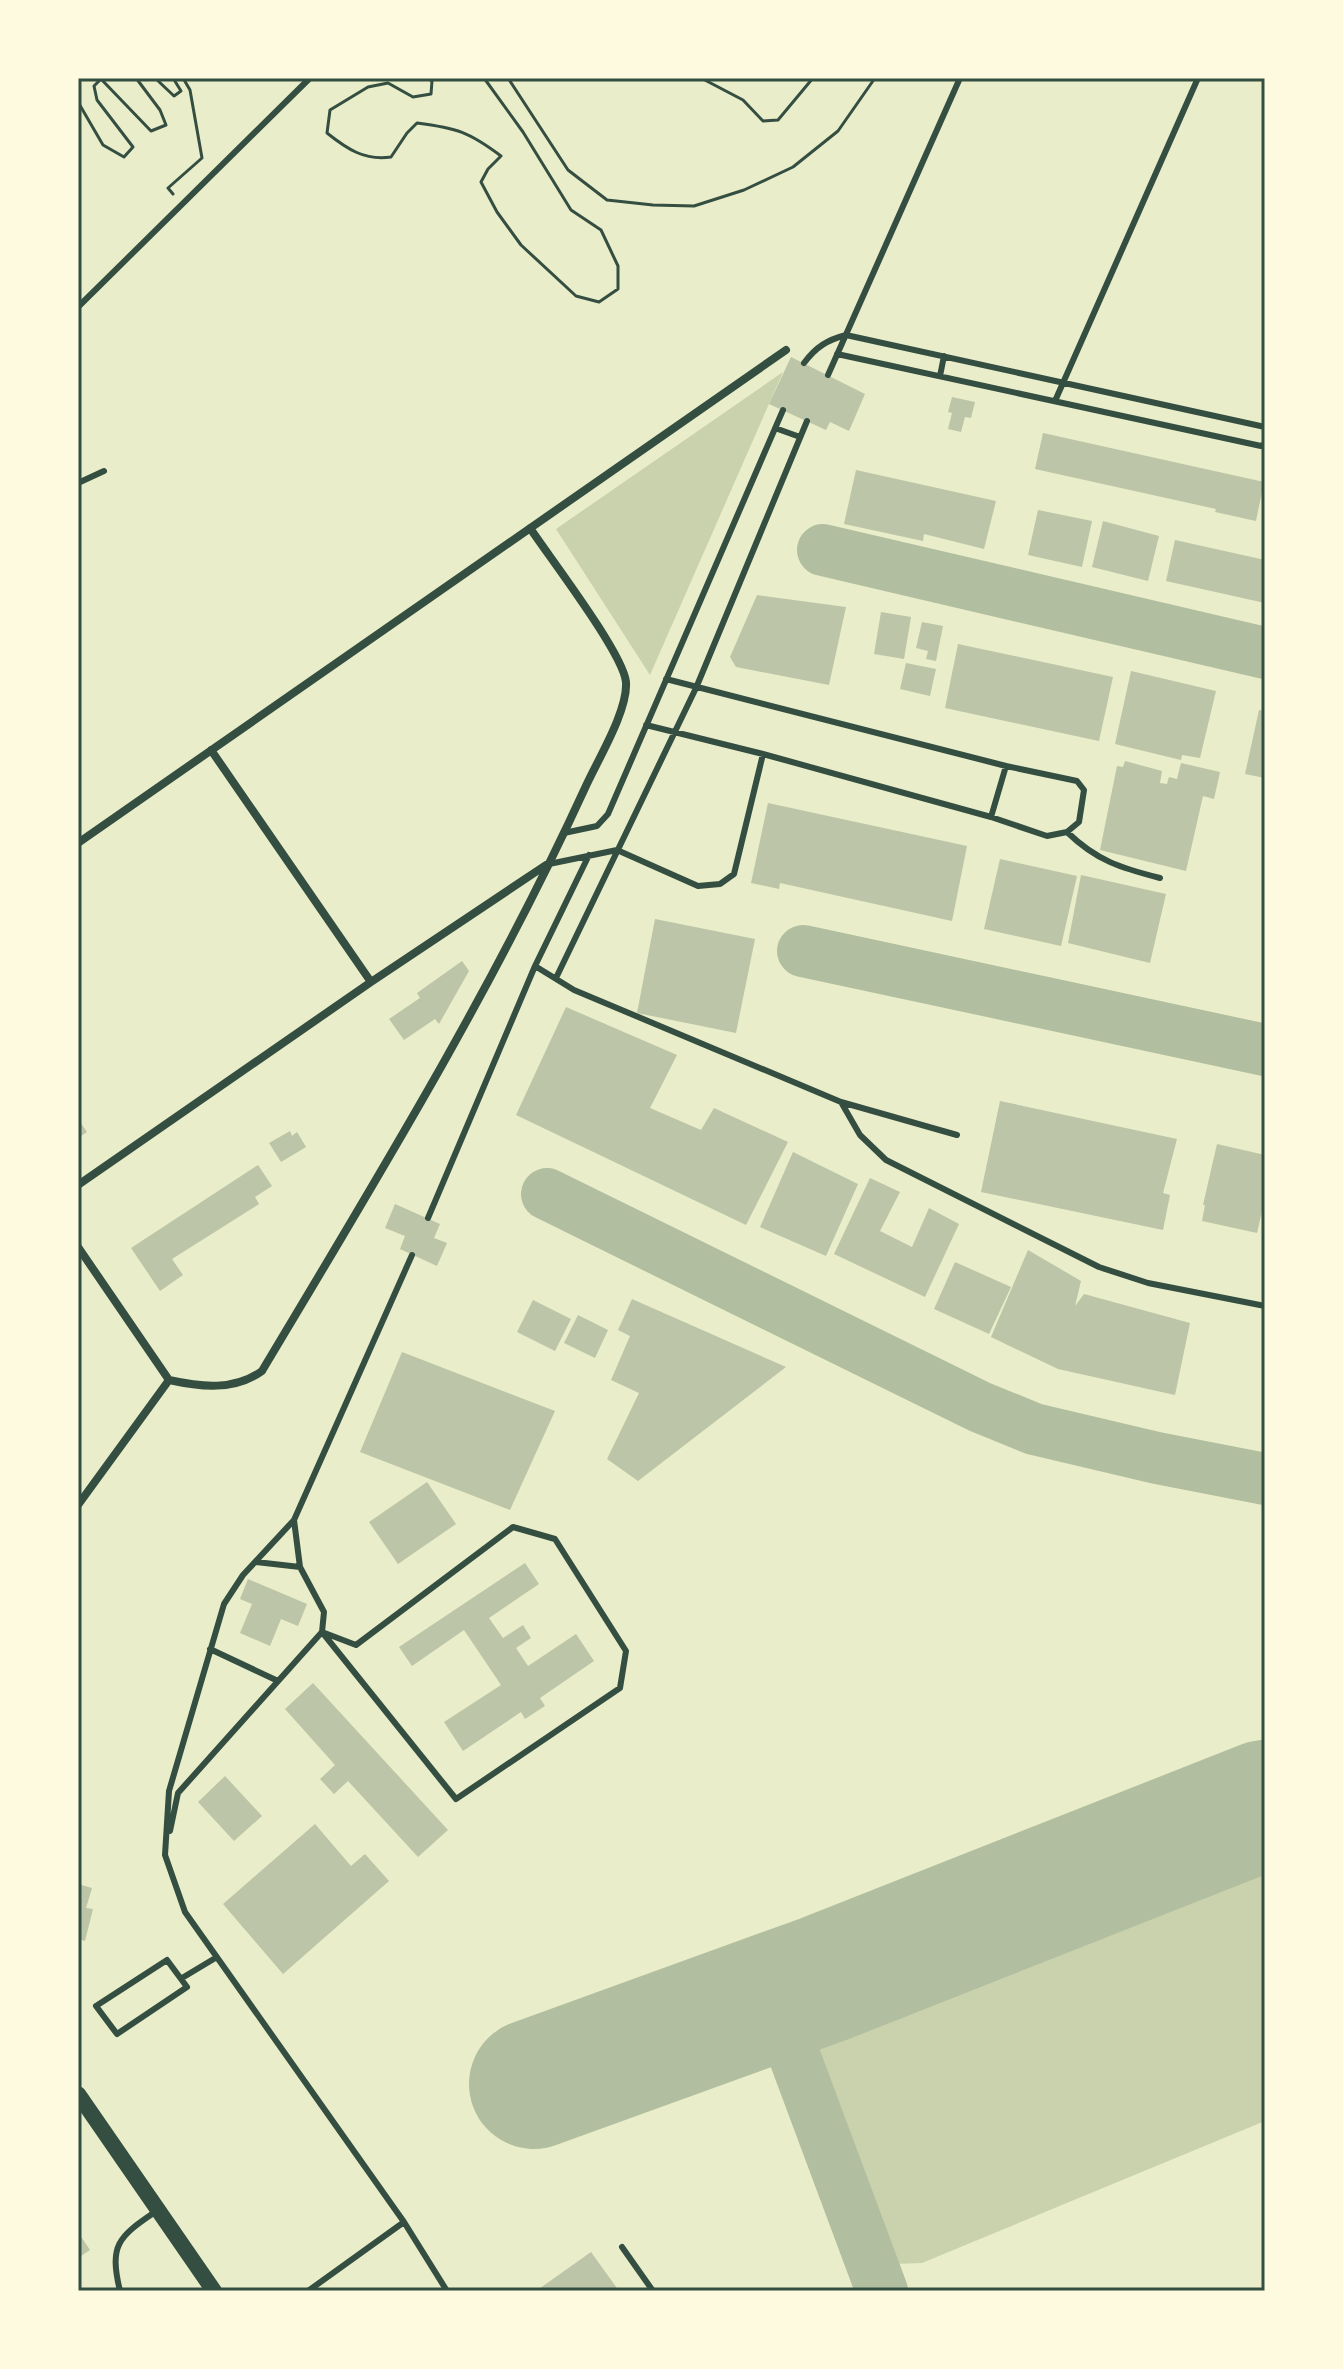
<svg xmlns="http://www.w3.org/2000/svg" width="1343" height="2369" viewBox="0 0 1343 2369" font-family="'Asap Condensed',sans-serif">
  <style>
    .green { fill: #cad2ad }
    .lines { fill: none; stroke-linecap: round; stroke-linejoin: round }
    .taxiway { stroke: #b2bea0; stroke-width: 52 }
    .runway { stroke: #b2bea0; stroke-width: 130 }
    .building { fill: #bcc5a7 }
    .path { stroke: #344e41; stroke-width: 3 }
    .service { stroke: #344e41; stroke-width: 6 }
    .minor { stroke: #344e41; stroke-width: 8 }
    .secondary { stroke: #344e41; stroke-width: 16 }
    .neatline { fill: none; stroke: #344e41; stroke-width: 3 }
  </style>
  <rect width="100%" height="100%" fill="#e9edc9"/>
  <path class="green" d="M783,372L650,675L556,529Z
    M1265,1849V2121L922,2263L894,2264L801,2049L806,2025Z"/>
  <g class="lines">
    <path class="taxiway" d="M823,550L1265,653
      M803,951L1265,1050
      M547,1194L980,1407L1034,1429L1157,1458L1265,1479
      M824,1979C798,2005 793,2020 794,2055L882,2291"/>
    <path class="runway" d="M534,2084L824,1979L1265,1805"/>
  </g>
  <path class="building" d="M791,357L865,394L849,431L830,422L826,430L769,404Z
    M952,397L975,402L971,418L965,417L961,432L948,429L952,413L948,412Z
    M1043,433L1264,482L1256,521L1215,512L1216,509L1035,469Z
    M856,470L996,501L984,549L924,534L923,541L844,524Z
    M1038,510L1092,521L1082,567L1028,555Z
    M1103,521L1159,536L1148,581L1092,567Z
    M1175,540L1265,560V603L1166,581Z
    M757,595L846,607L829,685L736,667L730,657Z
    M881,612L911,617L904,659L874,654Z
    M922,622L943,626L936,661L926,659L928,651L916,648Z
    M958,644L1113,677L1099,741L945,708Z
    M906,663L936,669L930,696L900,689Z
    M1131,671L1216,691L1200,758L1182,755L1181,760L1115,744Z
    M1259,710L1265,711V778L1245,774Z
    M1125,761L1162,771L1160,783L1167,784L1169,777L1177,779L1181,763L1220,772L1214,799L1203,796L1186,871L1100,850L1117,766L1123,767Z
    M768,803L967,846L952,921L780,883L779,889L751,883Z
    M1000,859L1077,876L1061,946L984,929Z
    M1081,875L1166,894L1150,963L1068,943Z
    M655,919L755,939L736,1033L637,1013Z
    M462,961L469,971L439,1024L435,1019L404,1040L389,1019L420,998L417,993Z
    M566,1007L677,1055L650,1108L701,1130L714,1108L788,1142L746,1225L516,1115Z
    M1000,1101L1177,1139L1163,1193L1170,1195L1163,1230L981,1192Z
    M78,1119L87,1132L78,1138Z
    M290,1131L292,1136L297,1132L306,1147L281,1162L269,1143Z
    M1217,1144L1265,1155V1198L1257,1233L1202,1221L1205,1205H1203Z
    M793,1152L858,1184L826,1256L760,1227Z
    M258,1165L272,1186L255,1197L259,1204L172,1259L183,1275L160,1291L131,1248Z
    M870,1178L900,1192L880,1231L912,1247L929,1208L959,1224L925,1297L834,1254Z
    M395,1204L440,1224L434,1238L447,1243L437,1266L400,1249L405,1236L385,1228Z
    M1028,1250L1081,1281L1075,1306L1084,1294L1190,1323L1175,1395L1058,1369L991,1337Z
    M955,1262L1011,1287L989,1334L934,1309Z
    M632,1299L786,1367L638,1481L607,1459L639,1393L611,1380L630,1336L618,1330Z
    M533,1300L571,1319L555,1351L517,1332Z
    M578,1315L608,1330L595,1358L564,1343Z
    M402,1352L555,1411L510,1510L360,1452Z
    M427,1482L456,1524L398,1564L369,1522Z
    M525,1563L539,1584L489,1618L503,1638L523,1625L531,1638L516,1648L528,1666L576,1634L594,1661L540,1698L545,1706L525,1719L521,1712L463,1751L444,1722L501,1685L464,1630L412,1666L399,1647Z
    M248,1579L307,1604L298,1626L281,1619L270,1646L240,1633L252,1604L240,1599Z
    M313,1683L448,1830L418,1857L348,1781L334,1794L320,1779L335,1765L285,1709Z
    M225,1776L262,1816L234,1841L198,1802Z
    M315,1824L351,1866L365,1854L389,1881L283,1974L223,1904Z
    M78,1884L92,1888L86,1908L93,1909L85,1941L78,1939Z
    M78,2232L90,2250L78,2258Z
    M591,2252L619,2291H536Z"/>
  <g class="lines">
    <path class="path" d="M155,78L174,96L181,91L173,78
      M427,78L432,81L431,94L413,97L388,83L368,87L330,110L327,133C347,149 365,161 391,157L407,133L417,123C457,128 469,132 501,156L488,169L481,182L497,212L521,245L576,296L599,302L618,289V266L601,230L571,210L523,132L484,78
      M508,78L568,170L607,200L653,205L694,206L744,190L793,167L838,131L875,78
      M701,78L743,100L763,121L778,120L813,78
      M78,102L103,145L124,157L133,147L97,100L94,86L101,79L151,131L166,125L160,110L136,78
      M173,194L168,188L202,158L190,90L183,78"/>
    <path class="service" d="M78,307L310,78
      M837,354L1261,446L1265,444
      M804,363C816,347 827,340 846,335L1265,427
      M828,375L960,78
      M940,376L944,356
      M1055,401L1198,78
      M775,428L800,437
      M78,483L104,471
      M646,725L763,754L991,817L1047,836L1067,832L1079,822L1084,790L1077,781L1006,766L666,679
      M991,817L1006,766
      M1067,832C1097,861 1121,868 1160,878
      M564,833L597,826L608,814L783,410
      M549,864L617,850L698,886L720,884L734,874L763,754
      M535,966L574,990L841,1102L860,1135L886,1160L1099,1267L1148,1283L1265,1306
      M556,978L696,688L807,421
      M841,1102L957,1135
      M428,1218L535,966L589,855
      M412,1255L294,1520L243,1575L224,1604L169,1791L165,1855L185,1912L404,2222L447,2291
      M513,1527L555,1539L626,1651L620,1688L456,1799L322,1632L356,1645Z
      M256,1562L300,1567
      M210,1649L278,1681
      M170,1831L178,1793L322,1632L324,1612L300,1567L294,1520
      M167,1960L187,1987L117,2034L96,2006Z
      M182,1978L217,1957
      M622,2247L653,2291
      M120,2291C109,2245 118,2237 155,2212
      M308,2291L404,2222"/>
    <path class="minor" d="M211,750L371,982
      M78,843L786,350
      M78,1185L371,982L546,865
      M78,1247L169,1380
      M169,1380C201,1387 234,1391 262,1371C376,1180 492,991 585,788C597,761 628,711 626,682C623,653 550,558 530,528
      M78,1505L169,1380"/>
    <path class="secondary" d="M78,2094L214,2291"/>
  </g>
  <rect width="1343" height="2369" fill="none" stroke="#fefae0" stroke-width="160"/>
  <rect x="80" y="80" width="1183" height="2209" class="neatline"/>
</svg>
